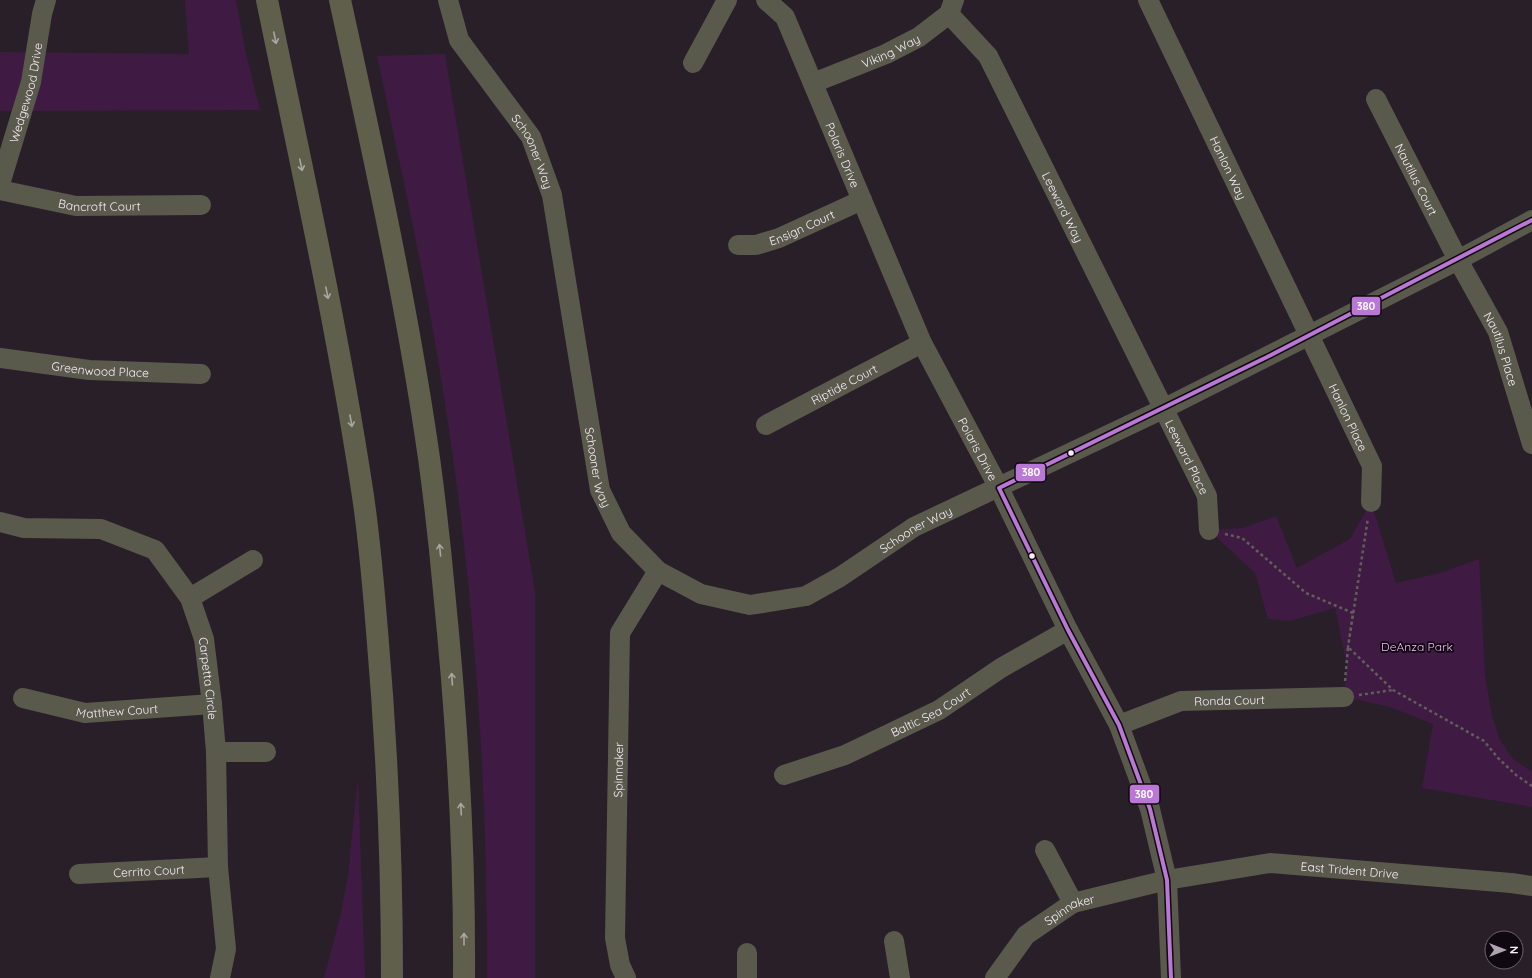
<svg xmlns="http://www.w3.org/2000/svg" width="1532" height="978" viewBox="0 0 1532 978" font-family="Quicksand,sans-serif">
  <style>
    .green { fill: #3f1b44 }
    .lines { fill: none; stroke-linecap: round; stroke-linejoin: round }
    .path { stroke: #605f59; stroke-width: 2.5; stroke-dasharray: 3 3; stroke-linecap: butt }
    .minor { stroke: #59594c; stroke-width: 20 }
    .highway { stroke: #5f5f4b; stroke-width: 22 }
    .bus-1-casing { stroke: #0f0810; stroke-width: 7 }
    .bus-1 { stroke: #ba77d6; stroke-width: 4 }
    .oneway { stroke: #aba6a2 }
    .bus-dot { fill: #f7ecf8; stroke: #0f0810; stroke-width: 1.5 }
    .labels { text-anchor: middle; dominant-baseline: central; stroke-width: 3.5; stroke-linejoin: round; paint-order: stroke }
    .street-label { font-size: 12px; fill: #f7ecf8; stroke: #0f0810 }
    .park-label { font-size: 12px; fill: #f7bcfd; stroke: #0f0810 }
    .line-badge { stroke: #0f0810; stroke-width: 1.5 }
    .badge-label { font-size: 11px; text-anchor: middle; font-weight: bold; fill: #fff }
  </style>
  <rect width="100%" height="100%" fill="#281f29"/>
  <path class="green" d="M185,0H236L246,54L260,110L0,111V52L189,54Z
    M445,54L535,591V978H487C488,775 473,572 440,372C423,266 399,161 377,56Z
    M1371,502L1396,583L1440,573L1479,559L1485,675L1492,716L1500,740L1513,759L1532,772V807L1422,788L1433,724L1390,707L1344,697L1347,666L1335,608L1290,621L1268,619L1255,573L1209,530L1243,528L1276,516L1297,568L1350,539Z
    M358,778L365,978H324L340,917L348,875Z"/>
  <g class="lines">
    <path class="path" d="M1225,534L1242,538L1306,593L1353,613L1348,647L1368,518
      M1345,681L1348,647L1393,690L1484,741L1498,758L1516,775L1532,786
      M1359,695L1393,690"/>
    <g class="minor">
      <path id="s1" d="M448,0L459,40L531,137L552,195L600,490L621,533L658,571L701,594L750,605L806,596L840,577L914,527L1163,409L1458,260L1532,220"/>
      <path id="s2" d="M766,0L785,17L922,343L999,488L1068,630L1119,725L1150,809L1167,880L1171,978"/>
      <path id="s3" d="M1148,0L1372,466L1371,502"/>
      <path id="s4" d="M949,14L988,56L1207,496L1209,530"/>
      <path d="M693,63L727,0"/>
      <path id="s5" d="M813,83L886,54L919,37L949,14L954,0"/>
      <path id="s6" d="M1376,99L1458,260L1498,332L1532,444"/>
      <path id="s7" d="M0,184L31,82L42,14L46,0"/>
      <path id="s8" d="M0,190L76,206L201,205"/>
      <path id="s9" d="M738,245H756L779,238L862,200"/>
      <path id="s10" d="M0,358L89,370L201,374"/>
      <path id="s11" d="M766,425L922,343"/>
      <path id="s12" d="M0,522L24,528L101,529L155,550L190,598L204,639L212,704L216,752L218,867L226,949L220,978"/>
      <path d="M190,598L253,560"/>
      <path id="s13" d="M23,698L85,713L212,704"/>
      <path id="s14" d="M1119,725L1181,701L1344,697"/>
      <path d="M216,752H266"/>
      <path id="s15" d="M784,775L845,755L939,710L1001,668L1068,630"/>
      <path d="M1045,850L1073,903"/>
      <path id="s16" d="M79,874L218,867"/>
      <path d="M894,941L900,978"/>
      <path d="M747,953V978"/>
      <path id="s17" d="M626,978L620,965L615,938L620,633L658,571"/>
      <path id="s18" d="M995,978L1026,935L1073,903L1167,880L1270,863L1511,883L1532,886"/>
    </g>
    <path class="highway" d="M267,0C300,160 336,321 361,483C369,532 373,581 377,631C387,746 392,862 392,978
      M340,0C373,152 407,304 429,458C435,502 440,547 444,591C457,720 465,849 464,978"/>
    <defs>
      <path id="bus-1" d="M1171,978L1167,880L1150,809L1119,725L1068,630L999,488L1267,357L1532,220"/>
    </defs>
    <use href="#bus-1" class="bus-1-casing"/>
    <use href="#bus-1" class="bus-1"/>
  </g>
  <defs><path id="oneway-shaft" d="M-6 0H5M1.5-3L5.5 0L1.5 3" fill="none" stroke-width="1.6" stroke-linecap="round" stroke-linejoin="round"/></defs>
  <g class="oneway">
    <use href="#oneway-shaft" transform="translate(275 38) rotate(78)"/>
    <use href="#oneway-shaft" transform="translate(301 165) rotate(78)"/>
    <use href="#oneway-shaft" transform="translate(327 293) rotate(79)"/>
    <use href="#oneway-shaft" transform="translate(351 421) rotate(80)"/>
    <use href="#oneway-shaft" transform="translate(440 550) rotate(-96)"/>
    <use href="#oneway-shaft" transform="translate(452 679) rotate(-94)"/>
    <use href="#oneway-shaft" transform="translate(461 809) rotate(-93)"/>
    <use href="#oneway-shaft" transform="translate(464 939) rotate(-90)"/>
  </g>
  <g class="bus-dot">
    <circle cx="1071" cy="453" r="3.5"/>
    <circle cx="1032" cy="556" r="3.5"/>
  </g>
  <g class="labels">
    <g class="street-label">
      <text stroke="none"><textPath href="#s5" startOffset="84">Viking Way</textPath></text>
      <text stroke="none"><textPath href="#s7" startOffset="95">Wedgewood Drive</textPath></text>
      <text stroke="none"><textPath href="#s1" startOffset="176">Schooner Way</textPath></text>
      <text stroke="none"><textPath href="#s2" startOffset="175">Polaris Drive</textPath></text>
      <text stroke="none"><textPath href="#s3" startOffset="186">Hanlon Way</textPath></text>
      <text stroke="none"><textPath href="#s6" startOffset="90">Nautilus Court</textPath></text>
      <text stroke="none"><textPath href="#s8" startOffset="101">Bancroft Court</textPath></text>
      <text stroke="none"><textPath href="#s4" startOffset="226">Leeward Way</textPath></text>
      <text stroke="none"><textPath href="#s9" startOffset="67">Ensign Court</textPath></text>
      <text stroke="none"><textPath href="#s6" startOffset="280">Nautilus Place</textPath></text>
      <text stroke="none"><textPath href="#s10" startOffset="101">Greenwood Place</textPath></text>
      <text stroke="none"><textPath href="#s11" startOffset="88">Riptide Court</textPath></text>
      <text stroke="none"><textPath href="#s3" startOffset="463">Hanlon Place</textPath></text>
      <text stroke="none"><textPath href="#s2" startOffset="499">Polaris Drive</textPath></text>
      <text stroke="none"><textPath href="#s4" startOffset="505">Leeward Place</textPath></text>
      <text stroke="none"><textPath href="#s1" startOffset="500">Schooner Way</textPath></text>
      <text stroke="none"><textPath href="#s1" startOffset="908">Schooner Way</textPath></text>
      <text stroke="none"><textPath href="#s12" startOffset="302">Carpetta Circle</textPath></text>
      <text stroke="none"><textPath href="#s14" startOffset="115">Ronda Court</textPath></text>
      <text stroke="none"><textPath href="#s13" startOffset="96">Matthew Court</textPath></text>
      <text stroke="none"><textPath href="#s15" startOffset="160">Baltic Sea Court</textPath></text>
      <text stroke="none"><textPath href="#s17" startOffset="210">Spinnaker</textPath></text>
      <text stroke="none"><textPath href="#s18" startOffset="391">East Trident Drive</textPath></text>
      <text stroke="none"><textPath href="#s16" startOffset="70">Cerrito Court</textPath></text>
      <text stroke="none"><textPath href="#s18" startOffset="104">Spinnaker</textPath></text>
    </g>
    <g class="park-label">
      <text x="1417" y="646">DeAnza Park</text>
    </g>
  </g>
  <g class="line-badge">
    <rect x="1351" y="296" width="30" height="20" rx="4" fill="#ba77d6"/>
    <rect x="1015" y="463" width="31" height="19" rx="4" fill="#ba77d6"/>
    <rect x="1129" y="784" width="31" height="20" rx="4" fill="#ba77d6"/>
  </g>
  <g class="badge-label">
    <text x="1366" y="310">380</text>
    <text x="1031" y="476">380</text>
    <text x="1144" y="798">380</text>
  </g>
  <g transform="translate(1504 950) rotate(90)"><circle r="19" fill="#0f0810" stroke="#6c636d"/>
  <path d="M0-3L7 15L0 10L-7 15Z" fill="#afa4b0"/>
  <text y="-6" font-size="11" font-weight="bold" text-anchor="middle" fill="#f7ecf8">N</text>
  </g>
</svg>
